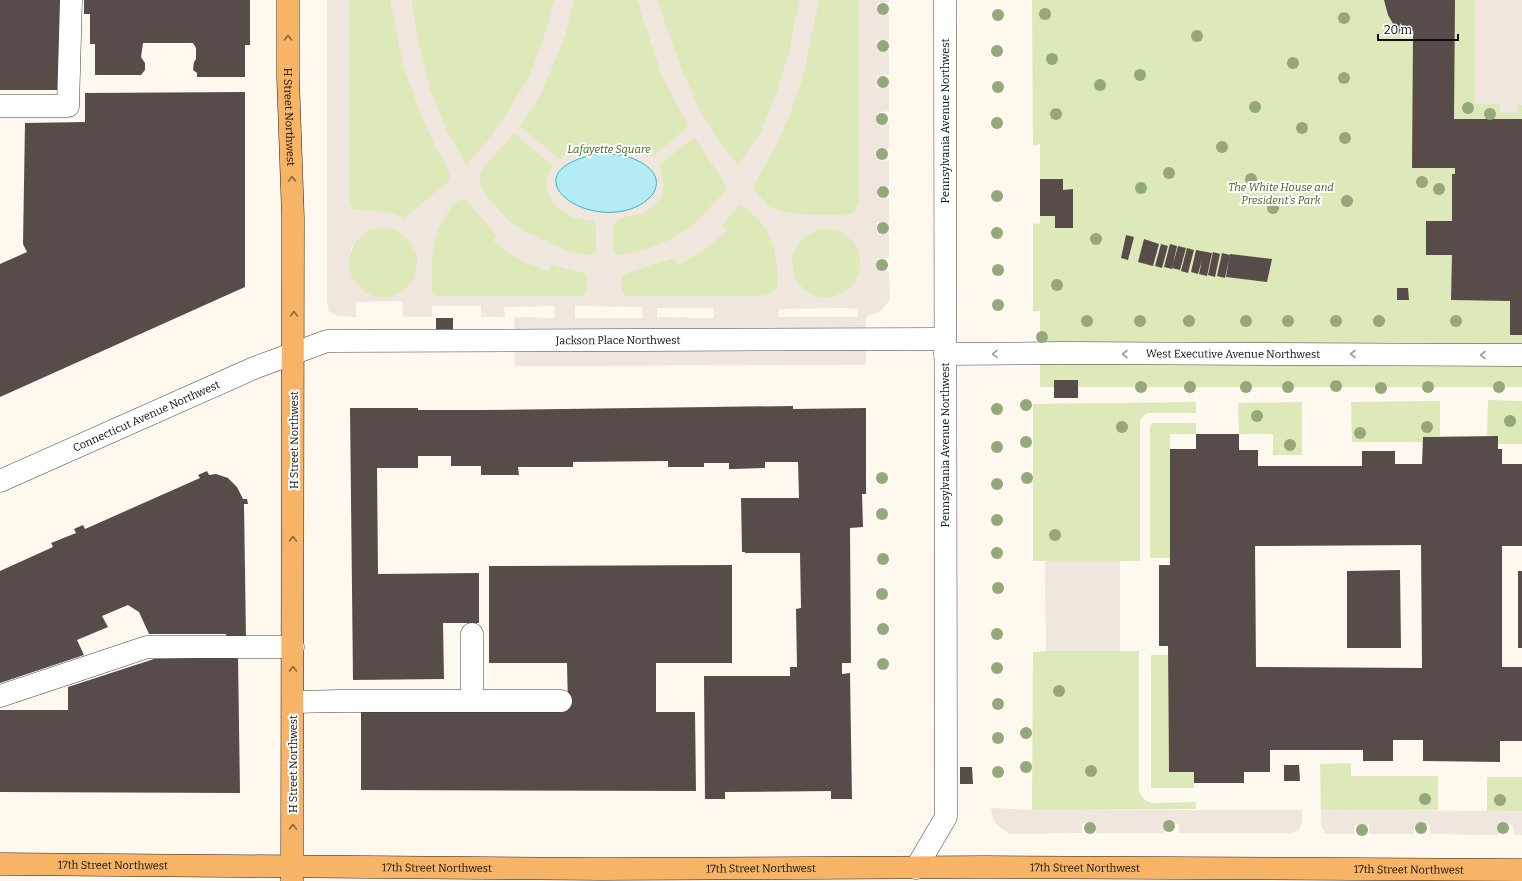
<svg xmlns="http://www.w3.org/2000/svg" width="1522" height="881" viewBox="0 0 1522 881" font-family="Bitter,serif">
  <style>
    .green { fill: #dde9b9 }
    .plaza { fill: #efe7de; fill-rule: evenodd }
    .water { fill: #b4ecf6; stroke: #3bb3cd }
    .building { fill: #574c4a; fill-rule: evenodd }
    .lines { fill: none; stroke-linecap: round; stroke-linejoin: round }
    .minor-casing { stroke: #414141; stroke-width: 23 }
    .major-casing { stroke: #1f1f1f; stroke-width: 23 }
    .minor { stroke: #fff; stroke-width: 22 }
    .major { stroke: #f8b466; stroke-width: 22 }
    .tree { fill: #94a87c }
    .oneway { stroke: #8f693e }
    .oneway2 { stroke: #9f9f9f }
    .labels { text-anchor: middle; dominant-baseline: central; stroke-width: 4; stroke-linejoin: round; paint-order: stroke }
    .street-label { font-size: 11px; fill: #0e0e0e; stroke: #fff }
    .park-label { font-size: 11px; font-style: italic; fill: #3d661e; stroke: #fff }
  </style>
  <rect width="100%" height="100%" fill="#fff8ef"/>
  <path class="green" d="M350,0H865V298H354V281L351,276L349,267V258L354,244L352,209L350,204Z
    M1032,0H1522V387H1040V311H1033V223L1040,224V144L1033,146Z
    M1488,400L1522,401V444H1498V437L1487,436Z
    M1440,401V436L1423,437V442H1352L1351,402Z
    M1196,402V413H1148L1144,415L1140,421V561H1033V404Z
    M1302,402V455H1273V434H1239L1238,403Z
    M1153,423H1196V434H1170V558H1150V426Z
    M1046,651H1139V792L1144,799L1151,803L1196,802V809L1032,810L1033,652Z
    M1151,655H1168L1169,772H1194V788H1151Z
    M1351,763V776H1438V810H1321L1320,764Z
    M1487,777H1522V811H1487Z"/>
  <path class="plaza" d="M327,0H350V204L352,209L357,210L377,211L395,214L404,218L447,183L450,177L449,171L437,150L420,113L403,65L390,0H411L420,48L430,89L446,129L466,165L486,143L506,114L530,75L546,31L554,0H574L569,23L561,47L542,91L533,108L520,126L559,159L570,152L583,147L596,145L623,147L652,157L689,126L662,77L637,0H657L683,73L702,114L721,144L738,165L761,132L777,91L789,51L799,0H819L803,77L790,114L774,151L758,177L753,189L770,207L784,212L801,214L846,215L854,213L859,202V0H889V2L877,3L878,15H889V40H877V52H889V75L877,76V88H889V111L877,113V125L889,124V149H877V160L889,161V186L877,187V198H889V222H877V233L889,234V258L877,259L878,270L889,271L890,300L881,311L866,317V365L515,366L514,317L555,318V306L504,307L505,317H481V306H432V317H403L402,301L356,302V317L338,316L329,312L327,303ZM514,133L552,165L546,182L549,196L556,206L572,217L594,221L596,228V252L593,255L571,252L526,232L507,219L486,195L481,186L479,177L482,169ZM694,137L725,184L726,189L723,194L693,225L672,239L647,249L621,255L616,254L613,250V226L615,222L621,218L644,213L655,205L661,196L664,185L659,165ZM597,154H606L641,162L653,173L657,183L653,194L621,212H606L585,209L563,197L584,157ZM461,199L466,200L497,235L493,240L506,251L528,264L548,271L552,265L584,273L587,277V290L583,296H437L432,294V259L434,242L440,225L453,205ZM739,205L743,206L757,218L767,230L774,249L777,266L778,279L776,290L769,294L757,296H626L622,291V276L630,272L674,258L678,265L703,251L728,230L722,226ZM376,228L392,229L399,232L410,241L417,255V264L414,279L404,290L390,297H381L371,295L362,290L351,276L349,267V258L351,249L355,242L368,231ZM825,228L841,232L854,242L858,249L861,266L856,281L850,288L836,296L828,298L819,297L812,294L805,290L799,284L795,277L792,260L794,252L802,238L817,230ZM575,306L642,307L643,317L644,318H575ZM713,308L714,318L657,317V308ZM842,308L857,309L858,317H778L779,309Z
    M1475,0H1522V105H1517V113H1500V104H1475Z
    M1045,561H1120V651H1046Z
    M991,808L1032,810H1302V821L1299,830L1291,833H1179V824H1163L1164,833H1096V824L1082,823V833L1009,834L996,824L993,819Z
    M1321,810L1522,811V835H1514L1513,825H1499L1498,835L1430,834V825H1414V834H1369V825H1354V834H1326L1321,826Z"/>
  <path class="water" d="M597,154C605,154 613,154 621,155C636,158 663,170 655,190C652,197 645,202 638,206C585,232 507,172 597,154Z"/>
  <path class="building" d="M0,0H63V90H0Z
    M84,0H250V45H245V77H197V73L193,70L194,62L196,59V48L193,43H143L141,57L145,63V70L141,75H95V44H90V14H84Z
    M1384,0H1455L1454,119H1522V335H1510V301L1451,300L1452,255H1426V221H1452V174H1455V168H1412L1413,34H1399L1388,15Z
    M245,92V287L0,397V264L27,252L23,244L25,123L85,122V93Z
    M1040,179H1063V190L1073,189V228H1055V216H1040Z
    M1126,235L1134,237L1128,260L1121,258Z
    M1144,239L1159,244L1153,266L1138,262Z
    M1161,244L1168,246L1162,268L1155,266Z
    M1170,244L1177,246L1172,269L1164,267Z
    M1178,246L1186,248L1180,270L1172,268Z
    M1187,248L1194,250L1188,273L1181,271Z
    M1196,250L1212,253L1207,276L1199,274L1202,260L1198,274L1191,272Z
    M1213,252L1220,254L1215,277L1208,275Z
    M1222,253L1230,255L1225,278L1217,276Z
    M1230,254L1272,259L1267,282L1226,277Z
    M1397,288H1408L1409,300H1397Z
    M436,318H453V331H436Z
    M1054,380H1078V398H1054Z
    M793,406V409L866,408V494H862L863,527L850,528L851,663H842V674L850,673L852,799H831V791L725,792V799H705L704,676H790V667H797L796,609L801,608L800,553H745V552H742L741,498H799L798,462H765V468L733,469H729V463H704V467H668V461L573,462V467H518L519,475H481V466H451V456H418V468H377L378,574L479,573V623H443L444,679L353,680L350,408H418V410H481Z
    M1196,434H1239V450H1258V466H1362V451H1395V464H1422L1423,437L1498,436V449H1502V464H1522V546H1502V667H1522V741H1500V762L1423,761V740H1393V761H1363V750H1270V772H1244V783H1194V772H1169L1168,646H1159V565H1170V449H1196ZM1421,545L1422,668L1256,667L1255,546Z
    M207,471L209,475L216,474L228,478L237,487L243,499H247L248,504H244L246,638H227L226,634H149L139,612L128,605L102,616L108,627L77,640L84,655L0,683V571L53,547L51,543L76,533L74,529L83,525L85,529L200,478L198,475Z
    M732,565V663H656V712H695L696,791L361,790V711L568,710L567,663H489V566Z
    M1400,570L1401,648H1347V571Z
    M1518,571H1522V648H1518Z
    M238,657L240,793L0,792V710H68V687L154,659Z
    M1284,765H1299L1300,781H1284Z
    M960,767H972L973,784H960Z"/>
  <g class="lines">
    <defs>
      <g id="minor">
        <path d="M0,106H68L71,0"/>
        <path id="s1" d="M945,354L1063,353L1522,355"/>
        <path id="s2" d="M0,481L254,368L327,341L945,339"/>
        <path d="M0,696L147,647H293"/>
        <path d="M472,701V634"/>
        <path d="M293,702L341,701H561"/>
        <path d="M916,868L946,817L945,0"/>
      </g>
      <g id="major">
        <path id="s3" d="M288,0V77L293,218L292,881"/>
        <path id="s4" d="M0,864L601,869L986,867L1522,870"/>
      </g>
    </defs>
    <use href="#minor" class="minor-casing"/>
    <use href="#major" class="major-casing"/>
    <use href="#minor" class="minor"/>
    <use href="#major" class="major"/>
  </g>
  <g class="tree">
    <circle cx="883" cy="9" r="6"/>
    <circle cx="1045" cy="14" r="6"/>
    <circle cx="998" cy="15" r="6"/>
    <circle cx="1344" cy="18" r="6"/>
    <circle cx="1197" cy="36" r="6"/>
    <circle cx="883" cy="46" r="6"/>
    <circle cx="997" cy="51" r="6"/>
    <circle cx="1052" cy="59" r="6"/>
    <circle cx="1293" cy="63" r="6"/>
    <circle cx="1140" cy="75" r="6"/>
    <circle cx="1344" cy="78" r="6"/>
    <circle cx="883" cy="82" r="6"/>
    <circle cx="1100" cy="85" r="6"/>
    <circle cx="998" cy="87" r="6"/>
    <circle cx="1255" cy="107" r="6"/>
    <circle cx="1468" cy="108" r="6"/>
    <circle cx="1056" cy="114" r="6"/>
    <circle cx="1490" cy="114" r="6"/>
    <circle cx="882" cy="119" r="6"/>
    <circle cx="997" cy="123" r="6"/>
    <circle cx="1302" cy="128" r="6"/>
    <circle cx="1345" cy="138" r="6"/>
    <circle cx="1222" cy="147" r="6"/>
    <circle cx="882" cy="154" r="6"/>
    <circle cx="1169" cy="173" r="6"/>
    <circle cx="1251" cy="179" r="6"/>
    <circle cx="1422" cy="182" r="6"/>
    <circle cx="1141" cy="188" r="6"/>
    <circle cx="1439" cy="189" r="6"/>
    <circle cx="883" cy="192" r="6"/>
    <circle cx="997" cy="196" r="6"/>
    <circle cx="1347" cy="201" r="6"/>
    <circle cx="1273" cy="208" r="6"/>
    <circle cx="883" cy="228" r="6"/>
    <circle cx="997" cy="233" r="6"/>
    <circle cx="1096" cy="239" r="6"/>
    <circle cx="882" cy="265" r="6"/>
    <circle cx="998" cy="270" r="6"/>
    <circle cx="1057" cy="285" r="6"/>
    <circle cx="998" cy="305" r="6"/>
    <circle cx="1087" cy="321" r="6"/>
    <circle cx="1140" cy="321" r="6"/>
    <circle cx="1189" cy="321" r="6"/>
    <circle cx="1246" cy="321" r="6"/>
    <circle cx="1288" cy="321" r="6"/>
    <circle cx="1336" cy="321" r="6"/>
    <circle cx="1379" cy="321" r="6"/>
    <circle cx="1456" cy="321" r="6"/>
    <circle cx="1042" cy="337" r="6"/>
    <circle cx="1336" cy="386" r="6"/>
    <circle cx="1141" cy="387" r="6"/>
    <circle cx="1190" cy="387" r="6"/>
    <circle cx="1246" cy="387" r="6"/>
    <circle cx="1288" cy="387" r="6"/>
    <circle cx="1428" cy="387" r="6"/>
    <circle cx="1499" cy="387" r="6"/>
    <circle cx="1381" cy="388" r="6"/>
    <circle cx="1026" cy="405" r="6"/>
    <circle cx="997" cy="409" r="6"/>
    <circle cx="1257" cy="416" r="6"/>
    <circle cx="1510" cy="421" r="6"/>
    <circle cx="1122" cy="427" r="6"/>
    <circle cx="1427" cy="427" r="6"/>
    <circle cx="1360" cy="433" r="6"/>
    <circle cx="1026" cy="442" r="6"/>
    <circle cx="1290" cy="445" r="6"/>
    <circle cx="997" cy="447" r="6"/>
    <circle cx="882" cy="478" r="6"/>
    <circle cx="1027" cy="478" r="6"/>
    <circle cx="997" cy="484" r="6"/>
    <circle cx="882" cy="514" r="6"/>
    <circle cx="997" cy="520" r="6"/>
    <circle cx="1055" cy="535" r="6"/>
    <circle cx="997" cy="553" r="6"/>
    <circle cx="883" cy="559" r="6"/>
    <circle cx="998" cy="588" r="6"/>
    <circle cx="882" cy="594" r="6"/>
    <circle cx="883" cy="629" r="6"/>
    <circle cx="997" cy="634" r="6"/>
    <circle cx="883" cy="664" r="6"/>
    <circle cx="997" cy="668" r="6"/>
    <circle cx="1059" cy="691" r="6"/>
    <circle cx="998" cy="704" r="6"/>
    <circle cx="1026" cy="733" r="6"/>
    <circle cx="998" cy="738" r="6"/>
    <circle cx="1026" cy="767" r="6"/>
    <circle cx="1091" cy="771" r="6"/>
    <circle cx="998" cy="772" r="6"/>
    <circle cx="1425" cy="799" r="6"/>
    <circle cx="1500" cy="800" r="6"/>
    <circle cx="1169" cy="826" r="6"/>
    <circle cx="1090" cy="828" r="6"/>
    <circle cx="1421" cy="828" r="6"/>
    <circle cx="1503" cy="828" r="6"/>
    <circle cx="1362" cy="830" r="6"/>
  </g>
  <defs><path id="oneway-chevron" d="M-2-3.5L2.5 0L-2 3.5" fill="none" stroke-width="1.6" stroke-linecap="round" stroke-linejoin="round"/></defs>
  <g class="oneway">
    <use href="#oneway-chevron" transform="translate(288 38) rotate(-90)"/>
    <use href="#oneway-chevron" transform="translate(292 179) rotate(-92)"/>
    <use href="#oneway-chevron" transform="translate(294 314) rotate(-90)"/>
    <use href="#oneway-chevron" transform="translate(293 539) rotate(-90)"/>
    <use href="#oneway-chevron" transform="translate(293 669) rotate(-90)"/>
    <use href="#oneway-chevron" transform="translate(293 827) rotate(-90)"/>
  </g>
  <g class="oneway2">
    <use href="#oneway-chevron" transform="translate(995 354) rotate(179)"/>
    <use href="#oneway-chevron" transform="translate(1125 354) rotate(-180)"/>
    <use href="#oneway-chevron" transform="translate(1353 354) rotate(180)"/>
    <use href="#oneway-chevron" transform="translate(1483 355) rotate(180)"/>
  </g>
  <g class="labels">
    <g class="street-label">
      <text stroke="none"><textPath href="#s3" startOffset="117">H Street Northwest</textPath></text>
      <text transform="translate(945 121) rotate(-90)">Pennsylvania Avenue Northwest</text>
      <text stroke="none"><textPath href="#s2" startOffset="647">Jackson Place Northwest</textPath></text>
      <text stroke="none"><textPath href="#s1" startOffset="288">West Executive Avenue Northwest</textPath></text>
      <text stroke="none"><textPath href="#s2" startOffset="160">Connecticut Avenue Northwest</textPath></text>
      <text transform="translate(294 440) rotate(-90)">H Street Northwest</text>
      <text transform="translate(945 445) rotate(-90)">Pennsylvania Avenue Northwest</text>
      <text transform="translate(293 764) rotate(-90)">H Street Northwest</text>
      <text stroke="none"><textPath href="#s4" startOffset="113">17th Street Northwest</textPath></text>
      <text stroke="none"><textPath href="#s4" startOffset="437">17th Street Northwest</textPath></text>
      <text stroke="none"><textPath href="#s4" startOffset="761">17th Street Northwest</textPath></text>
      <text stroke="none"><textPath href="#s4" startOffset="1085">17th Street Northwest</textPath></text>
      <text stroke="none"><textPath href="#s4" startOffset="1409">17th Street Northwest</textPath></text>
    </g>
    <g class="park-label">
      <text x="609" y="149">Lafayette Square</text>
      <text x="1281" y="187">The White House and<tspan x="1281" dy="13">President's Park</tspan></text>
    </g>
  </g>
  <path d="M1378 34v6h80v-6" fill="none" stroke="#0e0e0e" stroke-width="2"/>
  <text x="1384" y="34" font-size="12" fill="#0e0e0e" stroke="#ffffff" stroke-width="3" paint-order="stroke">20 m</text>
</svg>
